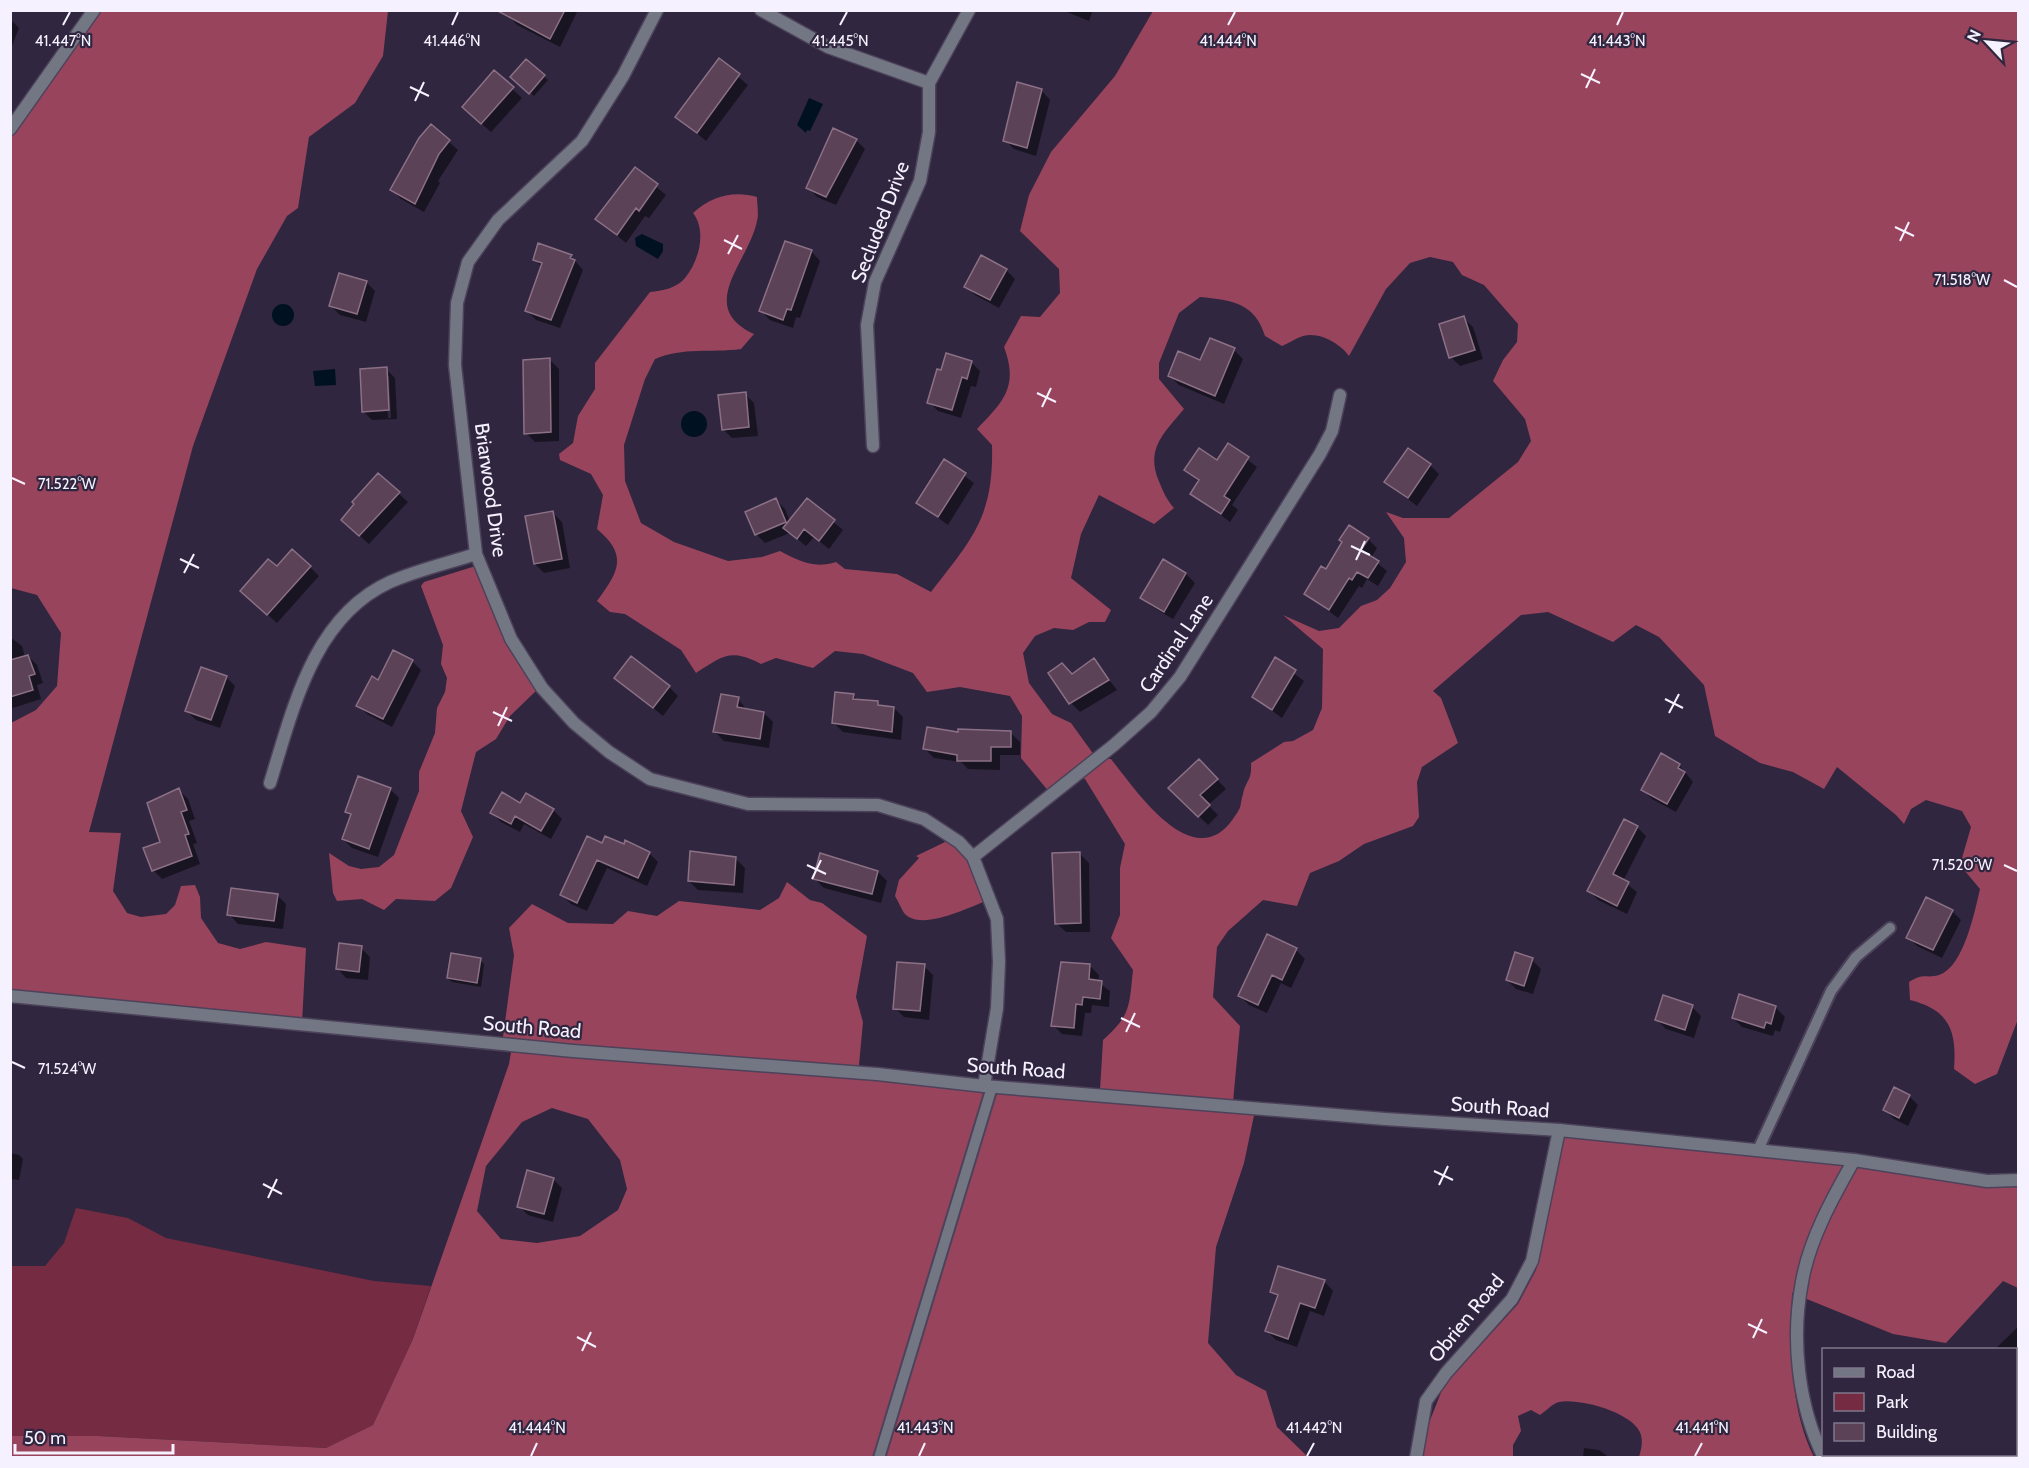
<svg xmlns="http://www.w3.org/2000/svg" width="2029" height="1468" viewBox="0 0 2029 1468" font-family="Cabin,sans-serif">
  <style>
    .green { fill: #752b42 }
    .forest { fill: #99445d; fill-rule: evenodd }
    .water { fill: #001222 }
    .shadow { fill: #0007; fill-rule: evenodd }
    .building { fill: #5b4256; stroke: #8b7086; stroke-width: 1.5 }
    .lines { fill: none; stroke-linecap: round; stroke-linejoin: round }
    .service-casing { stroke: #4c425a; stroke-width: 14 }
    .minor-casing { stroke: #4c425a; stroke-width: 15 }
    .tertiary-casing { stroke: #4c425a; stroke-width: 15 }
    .service { stroke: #737784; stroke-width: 10 }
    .minor { stroke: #737784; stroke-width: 12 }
    .tertiary { stroke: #737784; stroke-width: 12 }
    .ticks { fill: none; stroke: #f5f1fe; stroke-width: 2 }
    .labels { text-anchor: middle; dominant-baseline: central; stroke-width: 4.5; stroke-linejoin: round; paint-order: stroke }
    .street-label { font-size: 20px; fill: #f5f1fe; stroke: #30263f }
    .ticks-label { font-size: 15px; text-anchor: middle; fill: #f5f1fe; stroke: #30263f; stroke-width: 4.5; stroke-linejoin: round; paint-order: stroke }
  </style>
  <rect width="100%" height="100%" fill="#30263f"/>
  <path class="green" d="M76,1208L128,1218L166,1238L374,1281L431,1286L413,1339L373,1425L326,1448L98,1436H11L10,1266H45L64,1243Z"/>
  <path class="forest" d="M91,11H388L383,56L355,103L309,137L298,208L287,216L257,269L193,446L89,832L121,833L113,891L127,913L141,917L166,914L175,905L181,886L195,885L200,897L201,918L218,943L240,949L266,942L306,948L302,1023L11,994V723L36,710L57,686L61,633L37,595L11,588V122Z
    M1153,11H2018V1019L1997,1074L1975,1084L1954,1069C1957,1030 1949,1010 1910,1000L1909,982C1925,972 1925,979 1939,975C1964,967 1975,910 1980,889L1960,865L1971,827L1962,811L1926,800L1911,809L1904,824L1896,815L1837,767L1824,789L1793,772L1760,763L1715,736L1704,685L1659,637L1636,625L1613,642L1548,612L1521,615L1433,691L1441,698L1458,743L1422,767L1417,782L1419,817L1413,826L1364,844L1339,861L1310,873L1297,906L1263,900L1228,931L1217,947L1213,997L1240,1026L1233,1102L1256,1106L1244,1163L1216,1247L1208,1343L1236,1375L1266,1391L1277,1427L1308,1457L11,1458L10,1436H98L326,1448L373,1425L413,1339L509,1064L512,1046L503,1037L514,955L509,928L532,904L568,923L613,924L628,911L657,916L679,901L760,910L779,898L787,882L810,900L822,903L867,936L856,997L863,1022L859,1065L861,1071L1100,1090L1103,1040C1131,1015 1129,1007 1133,970L1111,938L1120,915V868L1125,844L1085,779L1080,777L1050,793L1021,758L1022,716L1010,696L960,687L927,692L913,673L863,654L835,651L813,668L776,658L761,664C730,648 723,656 696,673L681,650L625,614L610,612L597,601C618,572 629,556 597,529L603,495L591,474L560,460L559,454L573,443L578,416L595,389V363L650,292C662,291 677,288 685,278C699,261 707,231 693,213C711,196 734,190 757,197C757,205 759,214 757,221C749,262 695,306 754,334L741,349C710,353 683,347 655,359L645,379L624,445L625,481L641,523L674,542L728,561L762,557L780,551C799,561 814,569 836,562L845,569L897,574L931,592C972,539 994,517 992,445L977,429C1003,402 1019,387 1004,347L1021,316L1040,317L1060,293L1059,269L1020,231L1029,195L1051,152L1115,76ZM1430,257L1453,262L1462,275L1484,285L1518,324L1517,342L1503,360L1493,381L1525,419L1531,441L1518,462L1449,518H1403L1386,512L1404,538L1406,562L1390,588L1377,600L1361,606L1339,628L1319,631L1283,615L1323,649L1322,708L1313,730L1293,741L1284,742L1251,763C1252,781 1246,780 1243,794C1239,808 1243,805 1233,819C1193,876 1136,790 1111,759H1097L1071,723L1052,714L1029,683L1023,653L1035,636L1054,628L1073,630L1089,622H1105L1111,610L1071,578L1081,534L1099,495L1154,524L1174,508C1166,499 1163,491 1158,479C1146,448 1165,432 1184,409L1159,379V363L1179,313L1200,297C1232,300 1255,303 1265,336L1282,346C1289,343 1296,338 1303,336C1319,331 1341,344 1349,356L1386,289L1410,263ZM552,1108L588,1119L620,1160L627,1189L618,1210L580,1236L537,1243L501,1239L477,1211L486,1166L522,1122Z
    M479,565L539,688L510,716L496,739L476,752L461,811L473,837L451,888L435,901L396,899L384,910L362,899L337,901L333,893L329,853L349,866L361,869L379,867L394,855L419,791V772L435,733L437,708L445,692L447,678L441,664L443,645L421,586L424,582Z
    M945,836L968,858L986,901C967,908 920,932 904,913C901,908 898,901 895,896L899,880L919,858L916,856L945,842Z
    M1555,1131L1915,1169L2018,1178V1288L2003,1281L1946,1343L1893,1334L1792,1293C1791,1348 1789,1407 1814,1457H1639C1641,1450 1643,1443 1641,1435C1635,1413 1580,1398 1559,1402C1553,1403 1546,1411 1540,1415L1531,1410L1518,1416L1521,1431L1513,1445V1457L1415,1458L1444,1385L1518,1304L1536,1270Z"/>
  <path class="water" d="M809,98L823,104L810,131L807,130L806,133L797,125Z
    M642,234L663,244V251L658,259L636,246L635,238Z
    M272 315a11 11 0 1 1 22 0a11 11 0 1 1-22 0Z
    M335,369L336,385L315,386L313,371Z
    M681 424a13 13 0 1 1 26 0a13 13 0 1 1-26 0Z"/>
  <path class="shadow" d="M536,10H578L560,47L517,25L508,15Z
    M1062,10H1093L1089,21Z
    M10,19L19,28L10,51Z
    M526,61L548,80L534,96L512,77Z
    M719,61L748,85L706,141L677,117Z
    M494,72L522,98L491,132L473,116Z
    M1018,84L1041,90L1050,100L1036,156L1014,149L1005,140Z
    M431,126L458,150L438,181L440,183L424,212L401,199L392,190Z
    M856,140L865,149L836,205L817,197L808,187Z
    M635,169L666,195L649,218L645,216L626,243L597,219Z
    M811,251L820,261L800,318L796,317L793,328L770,320L761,311Z
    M571,256L583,270L560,328L536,320L527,311L542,267L534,259Z
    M1006,270L1015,279L999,308L975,295L966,286Z
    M366,282L375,291L366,322L340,315L331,306Z
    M1463,318L1473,327L1483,359L1460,366L1451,357Z
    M1234,350L1243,359L1224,404L1179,385L1170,376Z
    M550,360L559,369V441L535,442L526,433Z
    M971,362L980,371L976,387L971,386L961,418L938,411L929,402L942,372Z
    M386,369L395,378L397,419L372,420L363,411ZM386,376H389L391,418H388Z
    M745,394L754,403L758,436L732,438L723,429Z
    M1228,445L1257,467L1232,505L1238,510L1230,522L1192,493L1199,482L1186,470L1218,462Z
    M944,461L974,483L948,525L918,503Z
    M1430,465L1439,474L1417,506L1386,482Z
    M378,475L408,502L369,544L352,529L356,504Z
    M776,500L785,509L790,522L807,500L843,530L829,549L814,537L806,546L790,533L765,543L756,534Z
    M553,513L562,522L570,568L544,573L535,564Z
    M1368,539L1377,548L1371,558L1387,571L1378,586L1367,579L1362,588L1359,586L1338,618L1306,594L1326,571L1344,543Z
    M1163,561L1186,574L1195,583L1173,619L1151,606L1142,597Z
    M310,567L319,576L277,623L251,600L277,568Z
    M10,637L22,646L25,657L28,656L37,665L43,683L37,685L41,699L13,708L10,706Z
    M1275,659L1304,681L1282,718L1253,697Z
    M1094,660L1117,690L1080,712L1071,703L1072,675Z
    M412,661L421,670L392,727L367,714L358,705L379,682Z
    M226,677L235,686L220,728L196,720L187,711Z
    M616,678L669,687L678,696L663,716Z
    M853,695L859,701L894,708L903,717L901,740L843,732L834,723Z
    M738,699L747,710L764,713L773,722L769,748L724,741L715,732Z
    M1011,733L1020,742V755H1000V770L968,769L961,762L934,758L925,749L960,734Z
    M1679,765L1693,782L1676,812L1652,799L1643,790Z
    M1208,770L1226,789L1208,805L1218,815L1208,825L1170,788Z
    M390,789L399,798L378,857L352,848L343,839L352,816L347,812Z
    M179,790L188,799L195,819L189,821L197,843L193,844L200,864L162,879L153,870L162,843L157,798Z
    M521,805L553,810L562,819L551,839L524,824L520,832L501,822L492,813Z
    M1637,827L1646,836L1623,881L1637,892L1627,914L1598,900L1589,891Z
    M603,845L649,853L658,862L647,886L607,868L587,911L571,904L561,894Z
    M1080,854L1089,863L1090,932H1066L1056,923Z
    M736,859L745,868L743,893L698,890L689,881Z
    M878,872L887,881L881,903L824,888L814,878Z
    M277,895L286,904L283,929L238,924L229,914Z
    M1952,911L1961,920L1942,958L1917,946L1908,937Z
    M361,948L370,957L368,980L346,978L337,968Z
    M1296,950L1305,959L1291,988L1281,983L1267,1013L1249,1005L1240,996Z
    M480,960L484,964L481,987L452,982L448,978Z
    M1532,960L1541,969L1533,994L1516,989L1507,980Z
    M924,966L933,975L929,1020L904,1017L895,1008Z
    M1090,966L1099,975L1098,982L1110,991L1109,1007L1092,1005L1091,1013H1085L1082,1036L1062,1034L1053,1025Z
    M1692,1007L1701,1016L1694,1038L1666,1029L1657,1020Z
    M1775,1007L1785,1017L1780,1032L1775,1030L1773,1036L1742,1027L1733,1018Z
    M1909,1096L1918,1105L1908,1126L1894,1119L1885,1110Z
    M10,1153L19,1155L23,1159L19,1180L10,1179Z
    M553,1179L562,1188L553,1222L528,1215L519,1206Z
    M1324,1281L1333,1291L1324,1316L1310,1311L1297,1347L1276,1340L1267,1331L1279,1299L1271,1291Z
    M2018,1327V1372L2016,1374V1350H1994Z
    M2016,1430L2018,1433V1458L2011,1454H2016Z
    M1584,1448L1599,1450L1610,1458H1583Z"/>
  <path class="building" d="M496,10H565L550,39Z
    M719,58L740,74L697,133L675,117Z
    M526,59L545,75L529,94L510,77Z
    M494,70L514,87L481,124L462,107Z
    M1017,82L1042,89L1027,148L1003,141Z
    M431,124L450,140L439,154L415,204L390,190L419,138Z
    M833,128L857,139L826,197L806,188Z
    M635,167L658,184L639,211L636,208L617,235L595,219Z
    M785,241L812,250L791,310L787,309L783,320L759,311Z
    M538,243L572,255L570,258L575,260L551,320L525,311L542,263L533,260Z
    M981,255L1007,269L990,300L964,287Z
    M339,273L367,281L357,314L329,306Z
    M1464,316L1475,350L1449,358L1439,324Z
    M1210,338L1235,348L1215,396L1168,376L1178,351L1200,360Z
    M946,353L972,361L967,379L962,377L952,410L927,403L937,369L941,370Z
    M550,358L551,432L524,434L523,360Z
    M387,367L389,410L362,412L360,369Z
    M746,392L749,427L722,430L718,395Z
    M1228,443L1249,457L1224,496L1230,500L1221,514L1190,494L1199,480L1184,470L1199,448L1217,460Z
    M1408,448L1431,464L1408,498L1384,482Z
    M944,459L966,473L938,517L916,503Z
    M378,473L400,492L359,536L341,520L354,504L352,502Z
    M776,498L786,522L755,535L745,512Z
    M807,498L835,520L819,541L804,529L797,539L783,528Z
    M553,511L562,559L534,564L525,516Z
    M1349,525L1369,538L1361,550L1379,561L1368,578L1357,572L1352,580L1349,578L1329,610L1304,594L1321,566L1326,569L1342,542L1339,540Z
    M292,549L311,566L267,615L240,591L268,559L277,566Z
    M1163,559L1186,573L1164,612L1140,598Z
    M393,650L413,660L383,719L356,706L372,676L378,680Z
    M28,655L35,674L29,676L33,690L10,697V660Z
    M631,656L670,686L653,708L614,678Z
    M1275,657L1296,670L1272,710L1252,697Z
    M1094,658L1109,680L1069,704L1048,673L1062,663L1072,674Z
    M201,667L227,676L211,720L185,711Z
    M835,692L854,694L853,699L878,701V705L894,707L892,732L832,723Z
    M721,694L739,697L737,707L764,712L760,739L713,732Z
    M927,727L958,732V729L1011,731V747H991V761H957V755L923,749Z
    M1661,753L1680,764L1678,768L1685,772L1667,804L1641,790Z
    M1199,759L1218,779L1200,795L1210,805L1198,817L1168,788Z
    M358,776L391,788L369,849L342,839L351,814L345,812Z
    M179,788L187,810L181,812L189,834L185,835L192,856L152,871L143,848L160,842L147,803Z
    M502,792L520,803L526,793L554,809L541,831L515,816L511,824L490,813Z
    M1624,819L1638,826L1613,874L1629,882L1617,906L1587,891Z
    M587,836L602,843L605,836L624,844L625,840L650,852L638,878L597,860L577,903L560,895Z
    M690,851L736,857L734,885L688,881Z
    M1080,852L1081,923L1055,924L1052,853Z
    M820,853L878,871L872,894L813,879Z
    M231,888L278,894L274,921L227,915Z
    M1926,897L1953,910L1933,950L1906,938Z
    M1267,934L1297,948L1282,980L1272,975L1258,1005L1238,996Z
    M339,943L362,946L359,972L336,969Z
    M1515,952L1533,958L1524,986L1506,980Z
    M451,953L481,958L477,983L447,978Z
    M897,962L925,964L920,1011L893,1009Z
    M1061,962L1090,964L1089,979L1102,981L1100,999L1083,997L1082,1005L1076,1004L1074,1028L1051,1026Z
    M1739,994L1776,1006L1771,1024L1766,1022L1764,1028L1732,1018Z
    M1663,995L1693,1005L1685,1030L1655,1020Z
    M1894,1087L1910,1095L1899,1118L1883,1110Z
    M527,1170L554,1178L544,1214L517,1207Z
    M1278,1266L1325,1280L1315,1308L1300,1303L1288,1339L1265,1331L1278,1295L1270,1292Z"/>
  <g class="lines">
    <defs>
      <path id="service" d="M1758,1150L1831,991L1856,957L1890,928
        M879,1458L992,1087"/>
      <path id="minor" d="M657,10L623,76L582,141L498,220L468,262L457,303L455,365L476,554L511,639L542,688L574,723L609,752L650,779L748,804L878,805L924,819L959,842L973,857L997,919L999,962L997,1008L984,1086
        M761,10L828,47L929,83
        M10,129L94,10
        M873,446L867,325L875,282L920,181L929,132V83L969,10
        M270,783C293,709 313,617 390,582C417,570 448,563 476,554
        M973,857L1114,745L1151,712L1180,677L1320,454L1332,431L1340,395
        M1416,1458L1426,1401L1446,1373L1512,1299L1532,1261L1559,1130
        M1824,1458C1798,1406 1791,1339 1802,1282C1809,1240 1833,1197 1854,1160"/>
      <path id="tertiary" d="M10,996L573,1051L877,1074L984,1086L1385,1119L1559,1130L1854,1160L1987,1181L2018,1180"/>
    </defs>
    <use href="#service" class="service-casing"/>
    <use href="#minor" class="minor-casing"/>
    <use href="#tertiary" class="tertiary-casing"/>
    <use href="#service" class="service"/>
    <use href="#minor" class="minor"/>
    <use href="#tertiary" class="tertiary"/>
  </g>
  <path class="ticks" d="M63,25L70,12M452,25L458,12M840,25L847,12M1228,25L1235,12M1617,25L1623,12M1581,74L1600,83M410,87L429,96M1586,88L1595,69M415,101L424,82M1895,227L1914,236M724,240L742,249M1900,241L1909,222M728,254L738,235M2004,280L2017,287M1037,393L1056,402M1042,407L1051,388M12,478L25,484M1351,546L1370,555M180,559L199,568M1356,560L1365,541M184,573L194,554M1665,699L1683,708M493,712L512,721M1669,713L1679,694M498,726L507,707M807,865L826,874M2004,865L2017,871M812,879L821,860M1121,1018L1140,1027M1126,1032L1135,1013M12,1062L25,1068M1434,1171L1453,1180M263,1184L282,1194M1439,1185L1448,1166M268,1198L277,1179M1748,1324L1767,1333M577,1337L596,1347M1753,1338L1762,1319M582,1351L591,1332M531,1456L537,1443M919,1456L925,1443M1307,1456L1314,1443M1695,1456L1702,1443"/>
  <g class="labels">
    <g class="street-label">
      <text transform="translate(880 222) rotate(-69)">Secluded Drive</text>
      <text transform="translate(491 490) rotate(82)">Briarwood Drive</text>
      <text transform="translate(1176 643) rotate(-56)">Cardinal Lane</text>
      <text transform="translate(532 1027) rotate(5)">South Road</text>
      <text transform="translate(1016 1068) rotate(4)">South Road</text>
      <text transform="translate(1500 1107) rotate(4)">South Road</text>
      <text transform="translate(1466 1318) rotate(-51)">Obrien Road</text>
    </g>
  </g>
  <g class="ticks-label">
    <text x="452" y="46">41.446°N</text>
    <text x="840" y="46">41.445°N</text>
    <text x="1228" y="46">41.444°N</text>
    <text x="1617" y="46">41.443°N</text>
    <text x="63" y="46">41.447°N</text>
    <text x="1962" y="285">71.518°W</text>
    <text x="67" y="489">71.522°W</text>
    <text x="1962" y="870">71.520°W</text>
    <text x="67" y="1074">71.524°W</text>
    <text x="537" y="1433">41.444°N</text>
    <text x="925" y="1433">41.443°N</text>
    <text x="1314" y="1433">41.442°N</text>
    <text x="1702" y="1433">41.441°N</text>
  </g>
  <rect width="2029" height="1468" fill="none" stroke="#f5f1fe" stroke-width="24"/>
  <rect x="1822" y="1348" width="195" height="108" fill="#30263f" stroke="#7f778b" stroke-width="1.5"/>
  <rect x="1834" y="1368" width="30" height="9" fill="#737784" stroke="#7f778b" stroke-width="1.5"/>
  <text x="1876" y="1378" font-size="18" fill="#f5f1fe">Road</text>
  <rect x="1834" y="1393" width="30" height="18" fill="#752b42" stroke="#7f778b" stroke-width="1.5"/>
  <text x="1876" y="1408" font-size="18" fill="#f5f1fe">Park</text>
  <rect x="1834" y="1423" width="30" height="18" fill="#5b4256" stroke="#7f778b" stroke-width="1.5"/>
  <text x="1876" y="1438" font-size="18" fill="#f5f1fe">Building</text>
  <g transform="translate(1987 42) rotate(296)" stroke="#30263f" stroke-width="4.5" paint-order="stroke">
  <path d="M0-4.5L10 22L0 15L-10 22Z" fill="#f5f1fe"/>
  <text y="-9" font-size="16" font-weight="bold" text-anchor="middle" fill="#f5f1fe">N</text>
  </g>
  <path d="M15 1444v9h158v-9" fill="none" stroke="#f5f1fe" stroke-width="3"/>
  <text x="24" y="1444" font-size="18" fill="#f5f1fe" stroke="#30263f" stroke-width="4.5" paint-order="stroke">50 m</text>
</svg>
